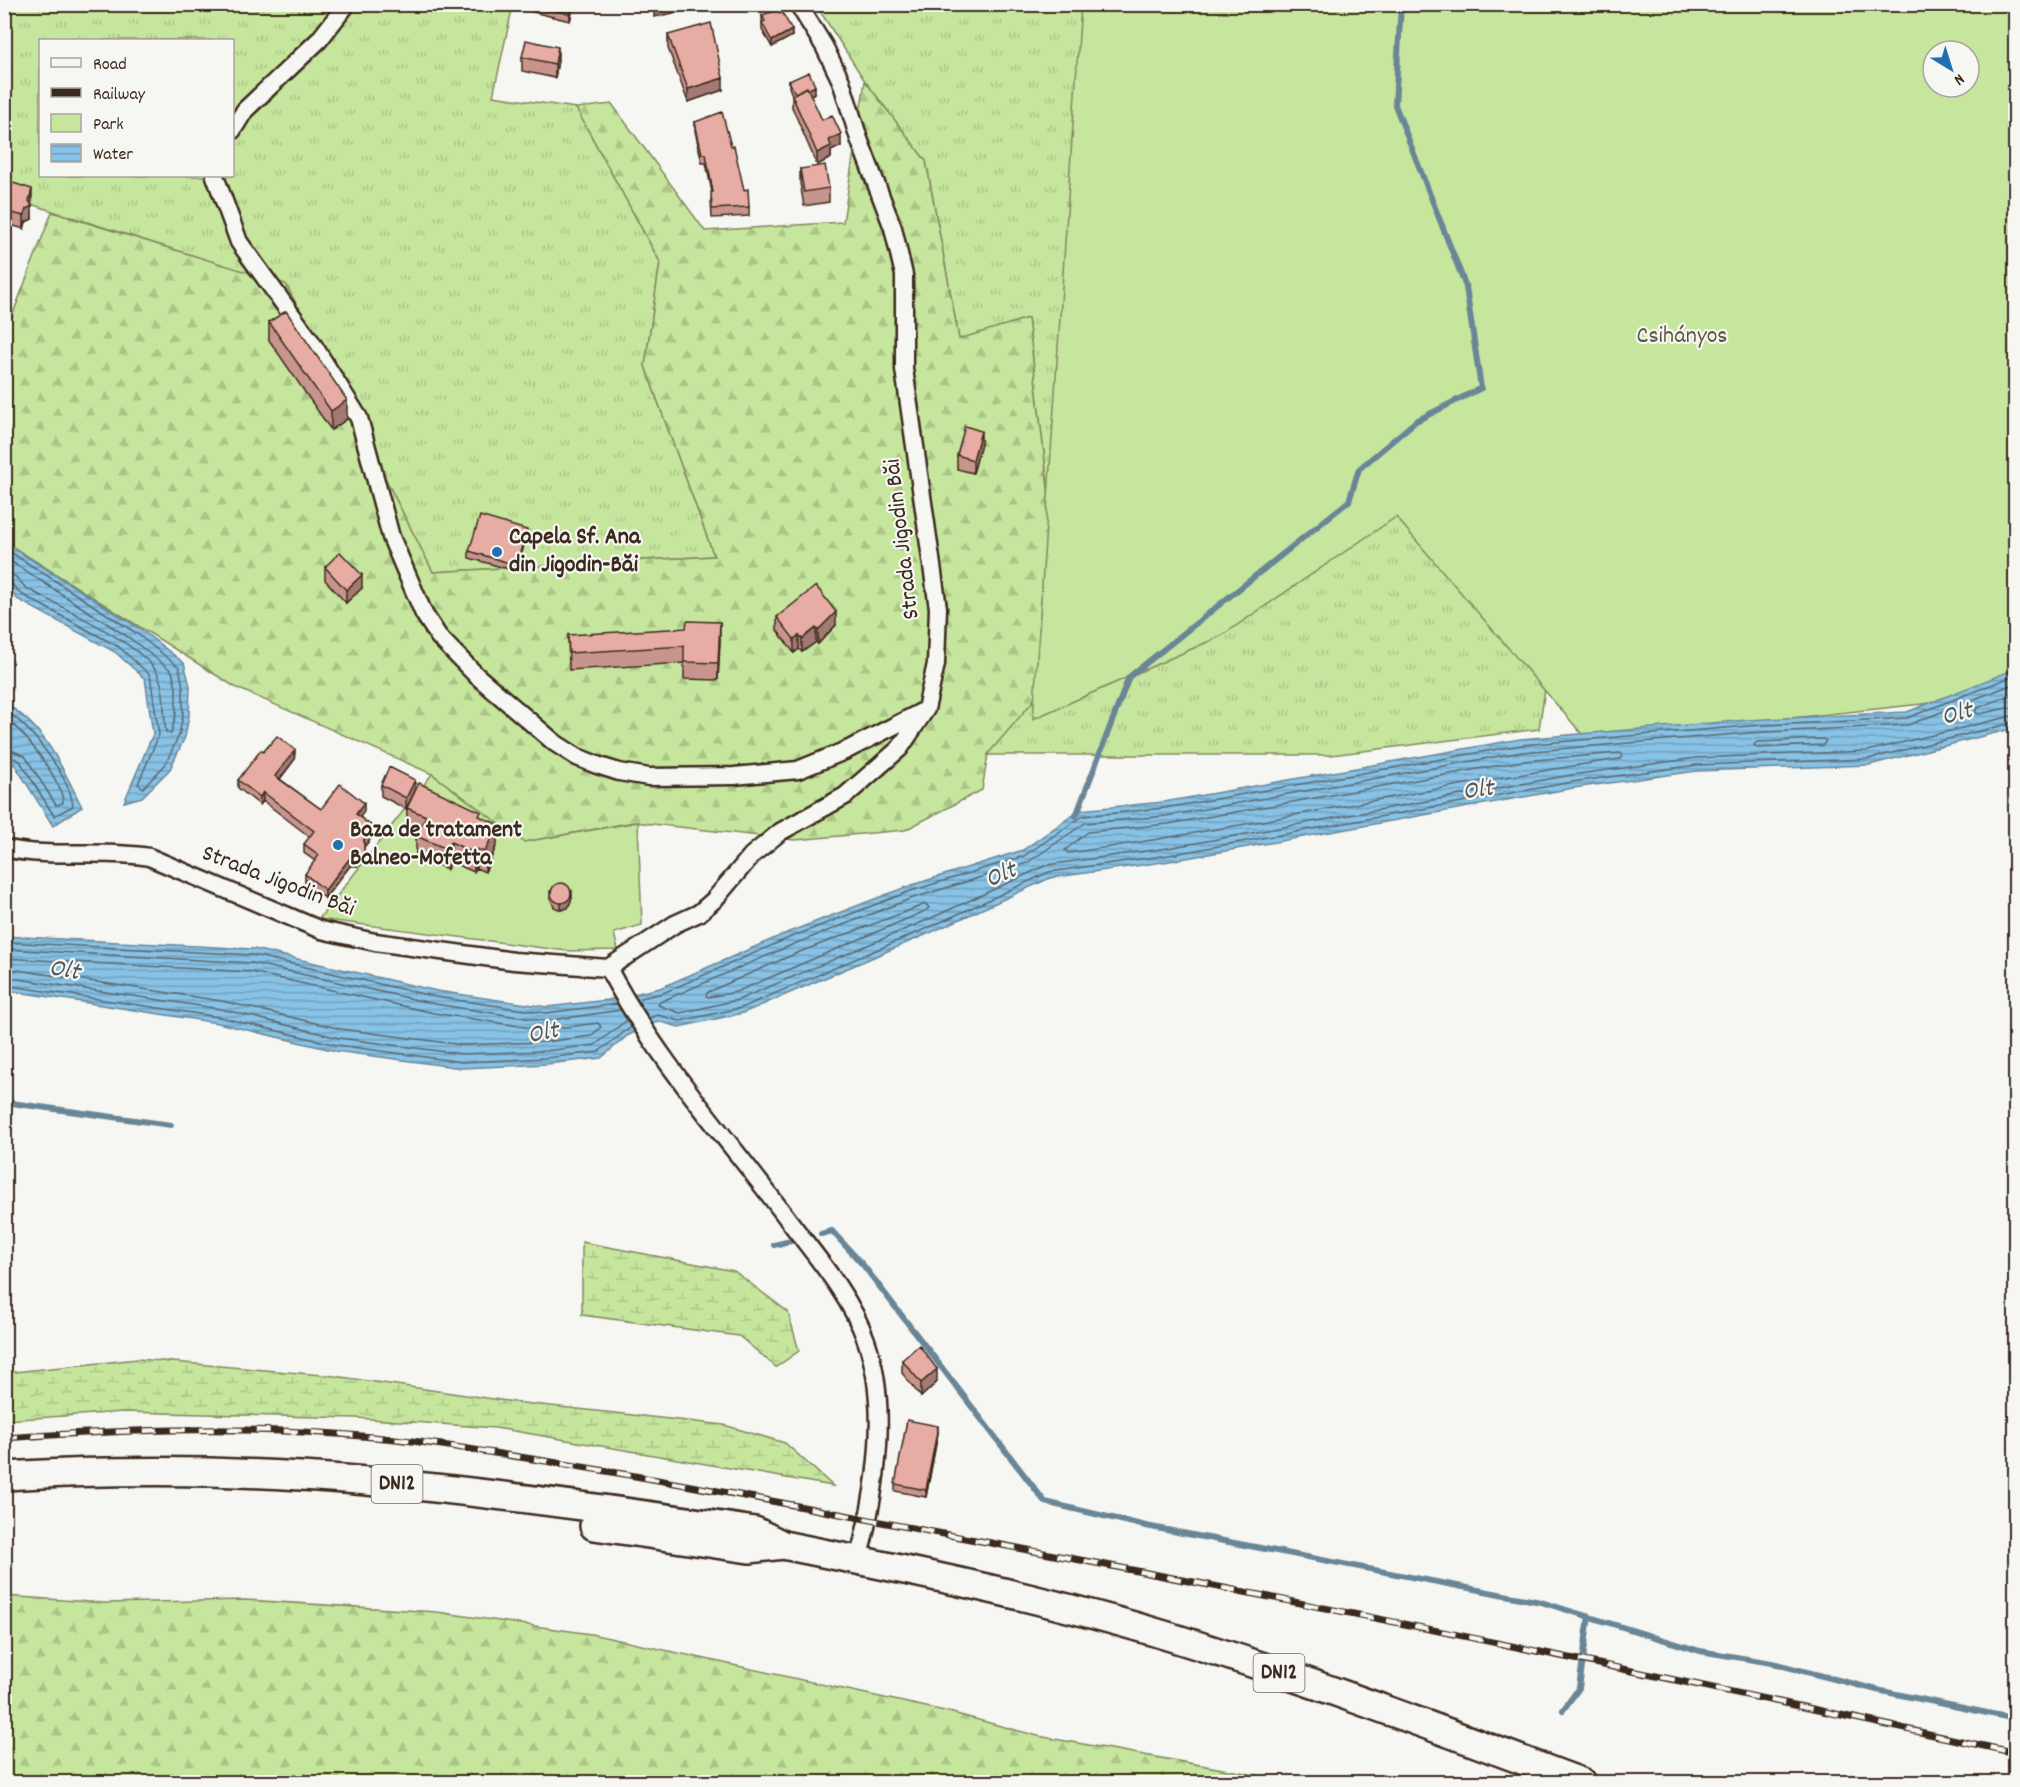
<svg xmlns="http://www.w3.org/2000/svg" width="2020" height="1787" viewBox="0 0 2020 1787" font-family="Dekko,sans-serif">
  <style>
    .grass { fill: url(#grass-tufts); stroke: #80885e; stroke-width: 1.5; fill-rule: evenodd }
    .forest { fill: url(#forest-firs); stroke: #80885e; stroke-width: 1.5 }
    .wetland { fill: url(#wetland-marsh); stroke: #80885e; stroke-width: 1.5 }
    .park { fill: #c6e59d; stroke: #80885e; stroke-width: 1.5; fill-rule: evenodd }
    .water { fill: url(#water-rules); stroke: #698697; stroke-width: 1.5 }
    .lines { fill: none; stroke-linecap: round; stroke-linejoin: round }
    .shore { stroke: #5a676e; stroke-width: 1.5 }
    .stream { stroke: #698697; stroke-width: 6 }
    .minor-casing { stroke: #3b2a1e; stroke-width: 21 }
    .trunk-casing { stroke: #3b2a1e; stroke-width: 32 }
    .minor { stroke: #f6f6f2; stroke-width: 16 }
    .trunk { stroke: #f6f6f2; stroke-width: 27 }
    .rail-casing { stroke: #3b2a1e; stroke-width: 7 }
    .rail { stroke: #f6f6f2; stroke-width: 4.5; stroke-dasharray: 14; stroke-linecap: butt }
    .wall { fill: #c7958d; stroke: #3b2a1e; stroke-width: 1.5 }
    .shaded-wall { fill: #a27973; stroke: #3b2a1e; stroke-width: 1.5 }
    .building { fill: #e7ada4; stroke: #3b2a1e; stroke-width: 1.5 }
    .poi-dot { fill: #1f6fb2; stroke: #f6f6f2; stroke-width: 2 }
    .labels { text-anchor: middle; dominant-baseline: central; stroke-width: 4.5; stroke-linejoin: round; paint-order: stroke }
    .shield { fill: #f6f6f2; stroke: #73675e; stroke-width: 1.5 }
    .shield-label { font-size: 22px; font-weight: bold; fill: #3b2a1e }
    .park-label { font-size: 24px; fill: #5e593e; stroke: #f6f6f2 }
    .poi-label { font-size: 24px; font-weight: bold; fill: #3b2a1e; stroke: #f6f6f2; text-anchor: start }
    .street-label { font-size: 24px; fill: #3b2a1e; stroke: #f6f6f2 }
    .water-label { font-size: 26px; font-style: italic; fill: #52585a; stroke: #f6f6f2 }
  </style>
  <defs>
    <pattern id="grass-tufts" width="24" height="20" patternUnits="userSpaceOnUse" patternTransform="scale(1.5)"><rect width="24" height="20" fill="#c6e59d"/><path d="M3 7l-1-3M5 7V3M7 7l1-3M15 17l-1-3M17 17v-4M19 17l1-3" fill="none" stroke="#abc587"/></pattern>
    <pattern id="forest-firs" width="22" height="20" patternUnits="userSpaceOnUse" patternTransform="scale(1.5)"><rect width="22" height="20" fill="#c6e59d"/><path d="M5 1l3.5 6h-7zM16 11l3.5 6h-7z" fill="#abc587"/></pattern>
    <pattern id="wetland-marsh" width="20" height="14" patternUnits="userSpaceOnUse" patternTransform="scale(1.5)"><rect width="20" height="14" fill="#c6e59d"/><path d="M1 5h8M5 5V1M11 12h8M15 12V8" fill="none" stroke="#abc587"/></pattern>
    <pattern id="water-rules" width="6" height="5" patternUnits="userSpaceOnUse" patternTransform="scale(1.5)"><rect width="6" height="5" fill="#88c3e7"/><path d="M0 2.5h6" fill="none" stroke="#709fbb"/></pattern>
  </defs>
  <rect width="100%" height="100%" fill="#f6f6f2"/>
  <filter id="ink" filterUnits="userSpaceOnUse"><feTurbulence type="fractalNoise" baseFrequency=".0167" numOctaves="2"/><feDisplacementMap in="SourceGraphic" scale="12" xChannelSelector="R" yChannelSelector="G"/><feConvolveMatrix kernelMatrix="1 2 1 2 8 2 1 2 1" color-interpolation-filters="sRGB"/></filter>
  <g filter="url(#ink)">
    <path class="grass" d="M5,5H513L493,96L576,108L660,262L645,366L714,556L433,572L286,285L5,196ZM40,40H232V176H40Z
      M816,5H1405L1592,374L1539,729L1331,755H988L1053,530L1028,318L959,340L926,161L865,81Z"/>
    <path class="forest" d="M865,81L926,161L959,339L1028,318L1053,530L1253,444L988,754L982,790L905,830L795,840L634,822L524,842L432,774L235,687L5,542L4,337L52,212L286,284L433,572L714,556L645,366L660,262L576,108L612,104L705,231L843,222Z
      M5,1596L104,1603L245,1600L437,1612L591,1634L949,1712L1038,1736L1295,1782H5Z"/>
    <path class="wetland" d="M582,1242L734,1271L788,1312L799,1351L776,1367L739,1336L582,1315Z
      M138,1359L334,1376L514,1402L724,1425L785,1443L833,1486L496,1428L356,1418L123,1412L5,1420V1373Z"/>
    <path class="park" d="M1081,5H2015V694L1587,740L1396,517L1221,636L1033,719ZM1933,51H1969V87H1933Z
      M432,774L524,842L638,822L642,925L614,933L618,950L567,951L319,919Z"/>
    <path class="water" d="M4,542L139,628L184,663L190,686L189,716L185,737L170,769L142,797L124,802L153,734L145,679L115,652L17,599L5,584Z
      M2015,669V728L2003,731L1869,765L1697,771L1573,788L1170,861L1050,878L932,932L743,1013L679,1027L657,1021L627,1036L601,1058L547,1064L462,1068L336,1051L218,1023L5,990L4,936L254,949L437,991L547,1007L608,1000L660,988L789,932L906,887L1023,850L1080,810L1164,802L1520,739L1748,720L1907,712Z
      M4,703C45,726 62,767 82,807L53,826L15,765L5,759Z"/>
    <g class="lines">
      <path class="shore" d="M4,548L136,633L179,667L183,687V715L179,735L165,765L143,788L138,784L159,735L150,675L119,647L21,594L10,582L4,581
        M4,557L131,639L172,671L176,688V714L171,734L166,732C163,714 166,690 157,673C144,645 55,604 26,588L15,576L4,573
        M2016,683L1908,725L1749,733L1522,752L1166,816L1085,823L1027,863L910,899L794,944L660,1002L658,1005L680,1013L738,1000L927,920L1047,865L1168,848L1571,775L1696,758L1867,751L2016,715
        M2016,693L1977,708L1975,712L1979,714L2016,706
        M4,710C30,725 70,777 73,806L54,816L20,761L4,754
        M4,718C23,729 63,782 63,803L56,805L25,756L4,747
        M1823,739L1826,741L1823,745L1757,748L1754,745L1757,742Z
        M1620,753L1623,756L1620,759C1435,785 1253,827 1068,853L1065,850L1088,832L1168,824L1523,761Z
        M926,904L929,908L923,912L736,992L709,997L706,996L708,992L797,953Z
        M4,942L253,955L436,997L546,1013L617,1004
        M4,949L252,963L435,1004L545,1021L621,1010
        M4,958L251,972L434,1013L544,1030L598,1023L601,1027L591,1036L545,1042L463,1045L341,1029L222,1001L4,968
        M4,977L221,1009L339,1038L462,1054L546,1051L595,1045L627,1020
        M4,985L219,1017L337,1045L462,1062L546,1058L598,1052L631,1027
        M637,999L663,993L791,937L908,892L1024,856L1083,816L1165,808L1521,745L1749,726L1907,718L2016,675
        M649,1018L658,1015L680,1021L741,1008L930,927L1049,872L1169,855L1572,782L1697,765L1868,759L2016,722"/>
      <path class="stream" d="M1076,816L1129,677L1349,501L1359,469L1416,421L1481,388L1466,287L1395,105L1401,4
        M4,1102L171,1125
        M821,1234L832,1231L863,1265L1045,1502L1146,1526L1541,1602L1700,1651L1772,1663L1877,1690L2016,1719
        M774,1245L791,1241
        M1563,1710L1579,1688L1589,1616"/>
      <defs>
        <path id="minor" d="M232,131L245,110L319,40L347,4
          M215,176L239,242L312,343L359,418L391,537L424,614L439,637L477,676L555,743L577,757L597,765L619,772L649,777L734,776L798,770L847,750L925,710
          M4,848C53,859 101,849 149,857L321,930L375,942L514,961L608,968C657,1061 730,1141 793,1226C820,1261 851,1298 866,1340C890,1408 876,1493 858,1560
          M608,968L675,924L699,913L714,900L752,855L780,832L845,796L900,748L926,709L936,664L938,608L904,369V275L893,228L859,139L841,81L824,46L798,4"/>
        <path id="trunk" d="M4,1476C128,1469 254,1470 377,1482C503,1494 629,1512 755,1531L783,1545C913,1571 1044,1598 1171,1637C1310,1680 1446,1732 1581,1782
          M594,1526L749,1549L783,1545"/>
      </defs>
      <use href="#minor" class="minor-casing"/>
      <use href="#trunk" class="trunk-casing"/>
      <use href="#minor" class="minor"/>
      <use href="#trunk" class="trunk"/>
      <defs>
        <path id="rail" d="M4,1438C130,1429 258,1425 384,1438C431,1442 479,1451 526,1458C675,1481 822,1511 970,1539C1320,1605 1668,1677 2016,1753"/>
      </defs>
      <use href="#rail" class="rail-casing"/>
      <use href="#rail" class="rail"/>
    </g>
    <path class="wall" d="M512,4H574L570,21L512,7Z
      M762,15L792,36L772,47L762,30Z
      M668,35L723,90L688,102L668,48Z
      M522,57L558,60L555,78L522,71Z
      M789,81L815,93L810,95L822,120L841,146L831,151V158L817,165L792,107V95L789,87Z
      M695,122L731,146L749,207V216L712,218L711,201L712,192L706,163H702L695,131Z
      M800,169L829,188V202L804,206L800,183Z
      M4,194L32,201L31,204L32,219L26,222L24,229L4,223Z
      M269,322L347,419L331,430L269,340Z
      M981,444L973,473L957,469V455Z
      M527,536L516,571L469,558V551Z
      M325,567L362,588L346,603L325,580Z
      M777,617L836,625L818,644L816,642L802,652L799,649L794,653L777,630Z
      M568,635L720,639L718,680L684,679V663L569,670Z
      M263,752L295,759L280,779L321,809L364,811L360,817L373,836L364,847V862L357,866H350L325,898L305,883V874L315,861L304,853V844L310,837L263,801L260,805L238,788V780Z
      M381,785L415,791L406,809L381,796Z
      M407,808L481,817L497,844L485,872L476,868L474,872L451,862L447,869L416,856V836L418,832L407,828Z
      M550,891L572,898L568,908L561,910L554,907L550,898Z
      M902,1360L937,1382L921,1397L902,1373Z
      M938,1433L926,1497L895,1491V1484Z"/>
    <path class="shaded-wall" d="M572,4H574L570,21V14Z
      M681,4H698V8L654,17V10Z
      M792,30V36L772,47V41Z
      M558,47V60L555,78V64Z
      M723,78V90L688,102V89Z
      M815,86V93L795,102V95Z
      M841,134V146L831,151V158L817,165V153L829,140Z
      M32,189V201L30,207L32,206V219L26,222L24,229V216L29,201Z
      M347,400V419L331,430V411Z
      M981,431V444L973,473V460Z
      M527,530V536L516,571V565Z
      M362,575V588L346,603V590Z
      M836,612V625L818,644V630Z
      M720,622V639L718,680V663Z
      M816,628V642L802,652V639Z
      M799,635V649L794,653V639Z
      M295,750V759L275,785V776Z
      M415,780V791L406,809V798Z
      M263,792V801L260,805V797Z
      M364,803V811L356,822V814Z
      M497,824V844L485,872V852Z
      M373,827V836L364,847V839Z
      M451,842V862L447,869V849Z
      M476,849V868L474,872V853Z
      M364,853V862L357,866V858Z
      M350,858V866L325,898V890Z
      M572,891V898L568,908L561,910V903Z
      M937,1369V1382L921,1397V1383Z
      M938,1426V1433L926,1497V1490Z"/>
    <path class="building" d="M530,4H572L570,14Z
      M652,4H681L654,10Z
      M778,10L780,14L782,12L792,30L772,41L762,23L765,21L762,15Z
      M711,23L723,78L688,89L668,35Z
      M526,40L558,47L555,64L522,57Z
      M809,72L815,86L808,90L807,87L795,93L789,81Z
      M807,87L822,120L832,115L841,134L829,140L831,146L817,153L792,95Z
      M722,112L731,146H734L744,190L748,189L749,207L712,209L711,192H713L706,154H702L695,122Z
      M825,165L829,188L804,192L800,169Z
      M10,182L32,189L29,201L32,206L26,209L24,216L4,211V194Z
      M286,311L347,400L331,411L269,322Z
      M965,426L981,431L973,460L957,455Z
      M480,516L527,530L516,565L469,551Z
      M340,552L362,575L346,590L325,567Z
      M816,586L836,612L818,630L816,628L802,639L799,635L794,639L777,617Z
      M687,621L720,622L718,663L684,662V646L569,653L568,635L686,628Z
      M277,736L295,750L275,776L321,809L340,784L364,803L356,814L373,827L364,839V853L357,858H350L325,890L305,874L319,855L304,844L314,831L263,792L260,797L238,780L261,750L263,752Z
      M389,767L415,780L406,798L381,785Z
      M419,783L481,812L479,816L497,824L485,852L476,849L474,853L451,842L447,849L416,836L426,816L407,808Z
      M551 893a10 10 0 1 1 20 0a10 10 0 1 1-20 0Z
      M919,1345L937,1369L921,1383L902,1360Z
      M907,1420L938,1426L926,1490L895,1484Z"/>
  </g>
  <g class="poi-dot">
    <circle cx="497" cy="552" r="6"/>
    <circle cx="338" cy="845" r="6"/>
  </g>
  <g class="labels">
    <g class="shield">
      <rect x="371.5" y="1465" width="51" height="38" rx="4.5"/>
      <rect x="1253.5" y="1654" width="51" height="38" rx="4.5"/>
    </g>
    <g class="shield-label">
      <text x="397" y="1484">DN12</text>
      <text x="1279" y="1673">DN12</text>
    </g>
    <g class="park-label">
      <text x="1682" y="337">Csihányos</text>
    </g>
    <g class="poi-label">
      <text x="509" y="538">Capela Sf. Ana<tspan x="509" dy="28">din Jigodin-Băi</tspan></text>
      <text x="350" y="831">Baza de tratament<tspan x="350" dy="28">Balneo-Mofetta</tspan></text>
    </g>
    <g class="street-label">
      <text transform="translate(903 539) rotate(-97)">Strada Jigodin Băi</text>
      <text transform="translate(278 882) rotate(21)">Strada Jigodin Băi</text>
    </g>
    <g class="water-label">
      <text transform="translate(1957 715) rotate(-15)">Olt</text>
      <text transform="translate(1478 791) rotate(-8)">Olt</text>
      <text transform="translate(1001 876) rotate(-23)">Olt</text>
      <text transform="translate(64 971) rotate(10)">Olt</text>
      <text transform="translate(543 1034) rotate(-11)">Olt</text>
    </g>
  </g>
  <rect width="2020" height="1787" fill="none" stroke="#f6f6f2" stroke-width="24"/>
  <rect x="12" y="12" width="1996" height="1763" fill="none" stroke="#3b2a1e" stroke-width="2" filter="url(#ink)"/>
  <rect x="39" y="39" width="195" height="138" fill="#f6f6f2" stroke="#aba49d" stroke-width="1.5"/>
  <rect x="51" y="58" width="30" height="9" fill="#f6f6f2" stroke="#aba49d" stroke-width="1.5"/>
  <text x="93" y="69" font-size="18" fill="#3b2a1e">Road</text>
  <rect x="51" y="88" width="30" height="9" fill="#3b2a1e" stroke="#aba49d" stroke-width="1.5"/>
  <text x="93" y="99" font-size="18" fill="#3b2a1e">Railway</text>
  <rect x="51" y="114" width="30" height="18" fill="#c6e59d" stroke="#aba49d" stroke-width="1.5"/>
  <text x="93" y="129" font-size="18" fill="#3b2a1e">Park</text>
  <rect x="51" y="144" width="30" height="18" fill="url(#water-rules)" stroke="#aba49d" stroke-width="1.5"/>
  <text x="93" y="159" font-size="18" fill="#3b2a1e">Water</text>
  <g transform="translate(1951 69) rotate(142)"><circle r="28" fill="#f6f6f2" stroke="#aba49d" stroke-width="1.5"/>
  <path d="M0-4.5L10 22L0 15L-10 22Z" fill="#1f6fb2"/>
  <text y="-9" font-size="16" font-weight="bold" text-anchor="middle" fill="#3b2a1e">N</text>
  </g>
</svg>
